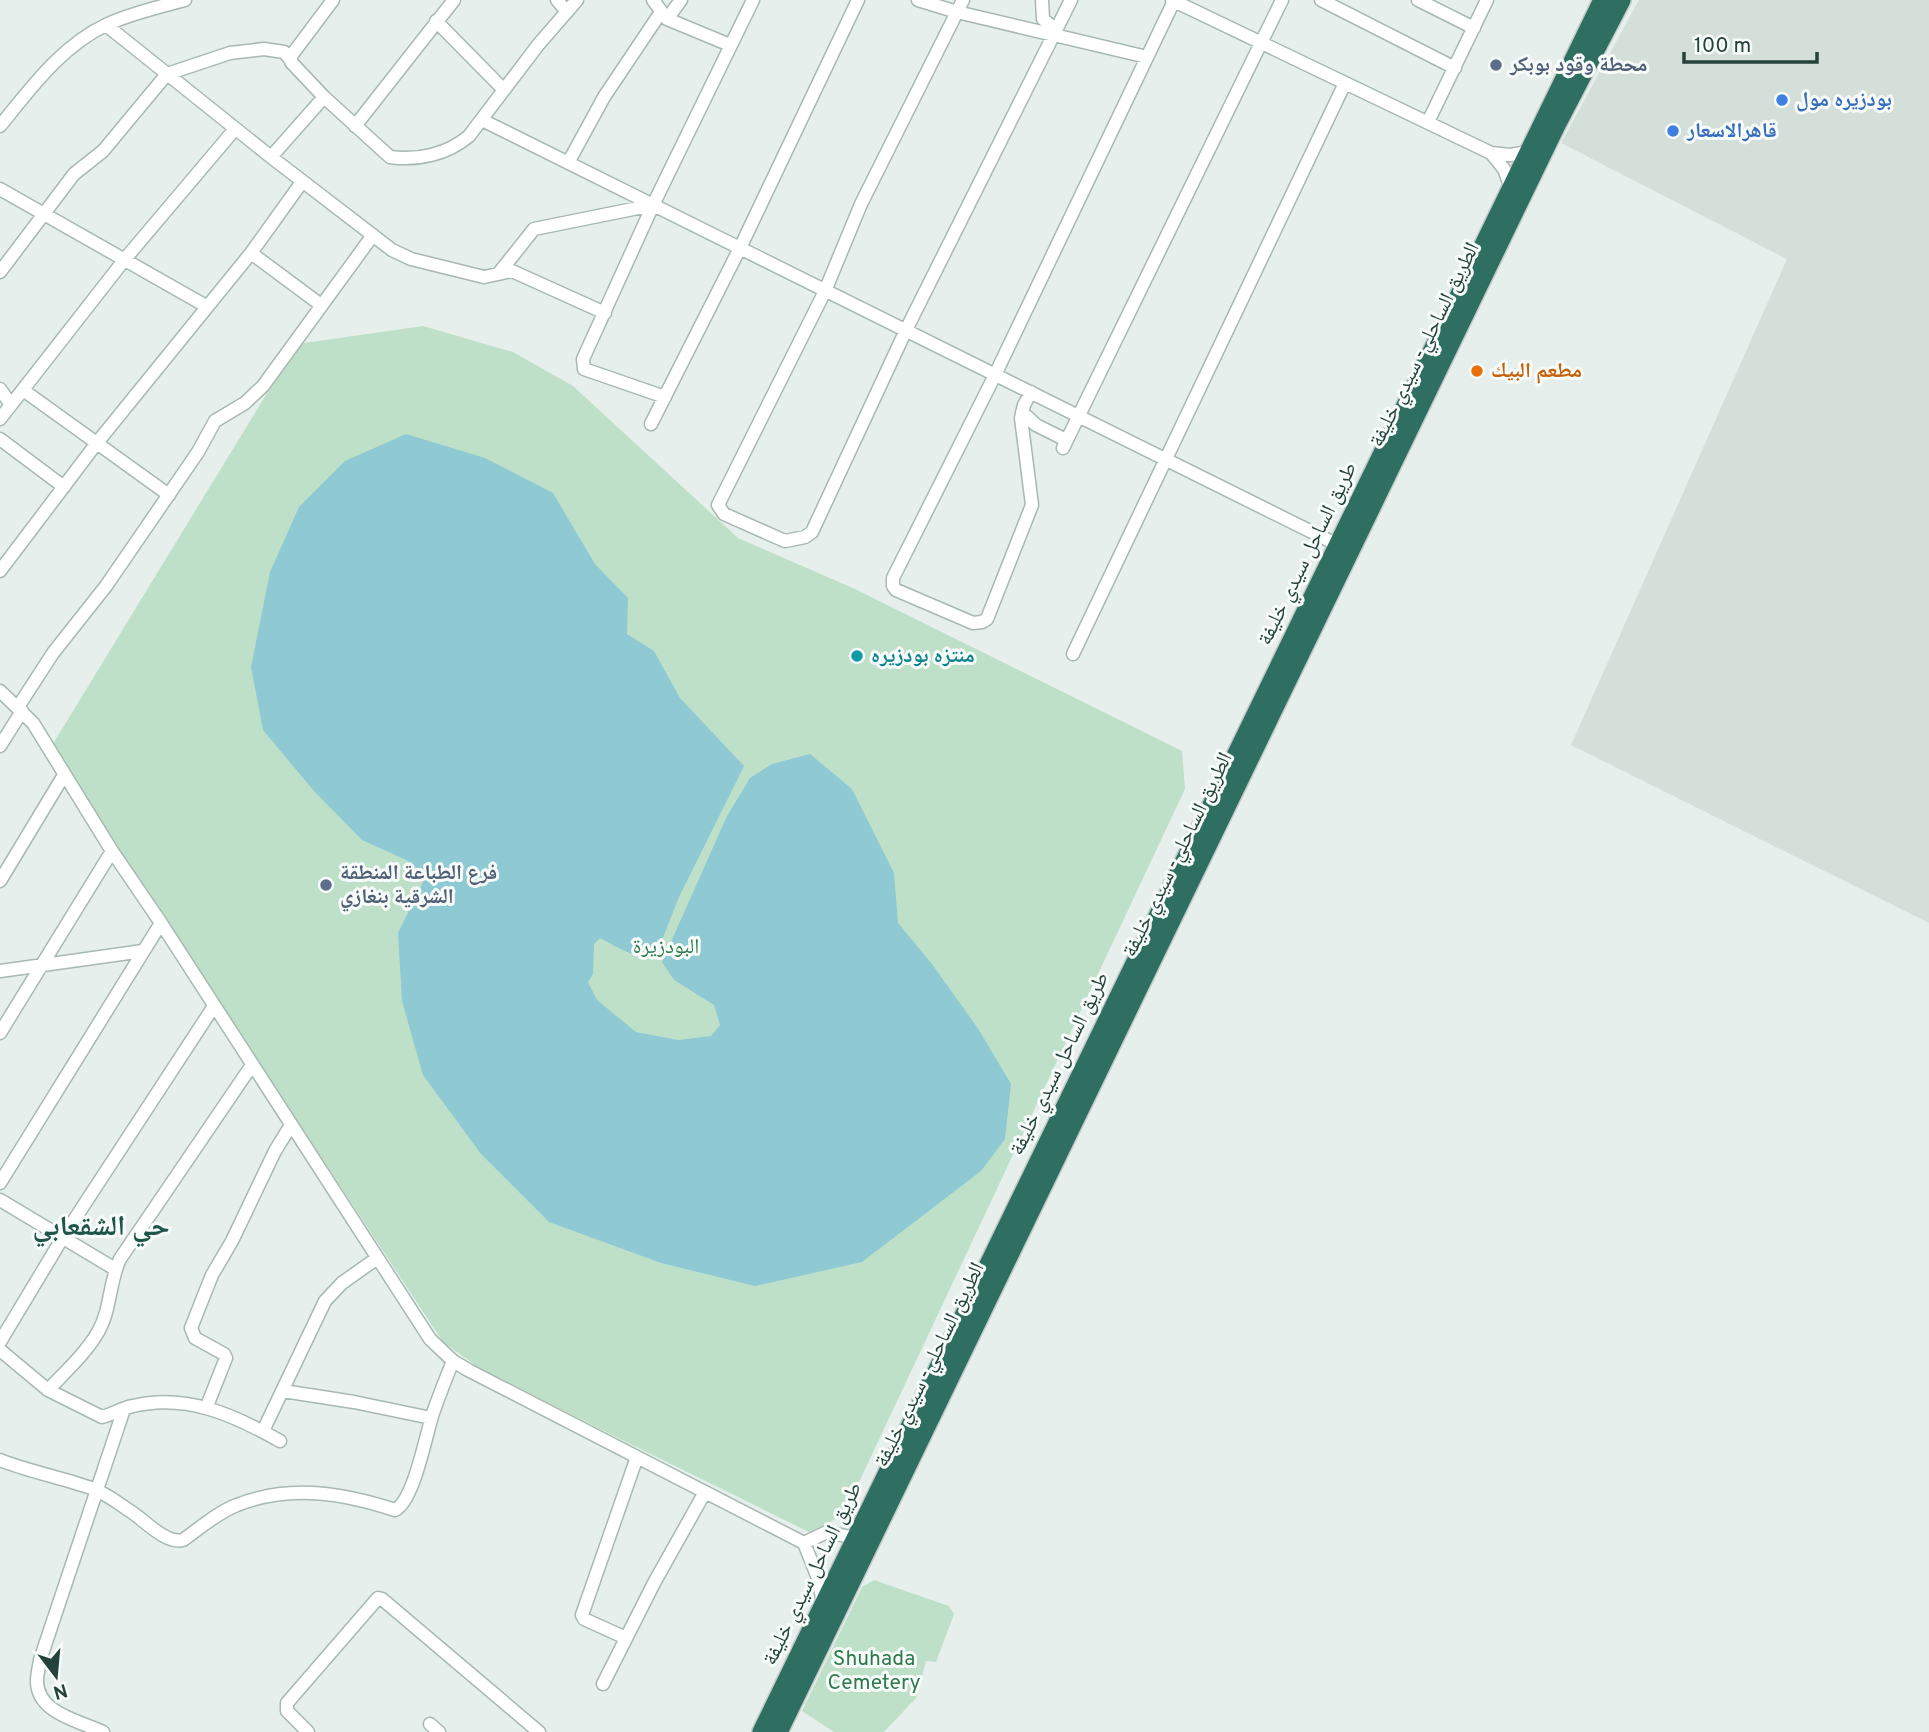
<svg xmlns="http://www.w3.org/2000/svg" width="1929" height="1732" viewBox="0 0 1929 1732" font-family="Overpass,'Noto Naskh Arabic',sans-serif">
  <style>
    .built { fill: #d4dfda }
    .green { fill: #bfe0c8 }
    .water { fill: #8ec9d4 }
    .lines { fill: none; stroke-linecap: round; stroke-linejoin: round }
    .minor-casing { stroke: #a8b8b2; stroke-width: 15 }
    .highway-casing { stroke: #c2cac8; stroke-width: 22 }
    .minor { stroke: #fff; stroke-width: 12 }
    .highway { stroke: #2f6f62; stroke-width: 19 }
    .service-dot { fill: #5c6f8a; stroke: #f7fbf9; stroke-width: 2.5 }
    .shop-dot { fill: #3f7fe0; stroke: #f7fbf9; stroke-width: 2.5 }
    .food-dot { fill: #e8710a; stroke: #f7fbf9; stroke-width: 2.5 }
    .culture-dot { fill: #0f9aa8; stroke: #f7fbf9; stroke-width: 2.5 }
    .labels { text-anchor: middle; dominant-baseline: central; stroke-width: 6; stroke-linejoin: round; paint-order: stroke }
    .service-label { font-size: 21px; font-weight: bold; fill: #4e5e75; stroke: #f7fbf9; text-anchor: start }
    .shop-label { font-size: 21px; font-weight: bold; fill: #366cbe; stroke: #f7fbf9; text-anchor: start }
    .street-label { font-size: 21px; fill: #24423a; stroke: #f7fbf9 }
    .food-label { font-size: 21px; font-weight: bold; fill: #c56008; stroke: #f7fbf9; text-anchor: start }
    .culture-label { font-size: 21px; font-weight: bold; fill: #0d838f; stroke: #f7fbf9; text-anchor: start }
    .park-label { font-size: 21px; fill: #2d7a4b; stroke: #f7fbf9 }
    .district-label { font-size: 28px; font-weight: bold; fill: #1f5548; stroke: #f7fbf9 }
  </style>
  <rect width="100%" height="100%" fill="#e6efeb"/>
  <path class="built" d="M1639,0H1929V923L1571,745L1787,259L1561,143Z"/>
  <path class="green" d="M423,326L513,352L573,386L738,538L855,589L1182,751L1185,789L844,1514L811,1533L486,1373L443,1342L51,747L297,344Z
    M874,1580L949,1606L954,1614L936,1662L926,1661L916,1698L884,1732H834L802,1711L862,1587Z"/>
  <path class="water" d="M406,434L485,458L553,493L595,564L628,598L627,634L654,651L680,698L744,766L679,897L656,955C636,961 618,947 600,938L594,944L593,974L588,982L597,1000L636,1032L678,1040L711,1036L720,1025L714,1005L674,980L662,962L727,816L750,778L772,764L810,754L852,789L894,873L898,923L932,964L979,1030L1011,1084L1005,1139L981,1171L862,1262L755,1286L661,1263L549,1222L481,1154L423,1075L402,1001L398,933L426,876L406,860L362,840L314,791L263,730L251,667L270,572L299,507L345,461Z"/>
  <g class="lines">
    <defs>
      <path id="minor" d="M333,0L291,56V62L324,97L390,157C418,161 448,154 469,136L538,45L577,0
        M557,0L567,12
        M653,0L667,19L730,45
        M918,0L957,12L1147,57
        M963,0L861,204L825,291L718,505L724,514L785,541L805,537L812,532L906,330L1071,0
        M1042,0L1043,19L1056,30
        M1172,0L1491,153L1510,155L1528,152
        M1321,0L1455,68
        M1418,0L1474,28
        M667,19L681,0
        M436,21L504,90
        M106,25L271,157L392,250L411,259L484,277L512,271L605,313
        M482,120L1338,545
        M1428,122L1487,0
        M0,126C31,88 62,45 108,24C132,13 159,7 185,0
        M355,126L454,0
        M1491,153L1504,169L1511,188
        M271,157L324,97
        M568,163L604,97L661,12
        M0,189L206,306
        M251,253L321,305
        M0,272L74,174L103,151L167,74L230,53L264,49L284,52L290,59
        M499,273L534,229L653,205
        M0,389L11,405
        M23,390L169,495
        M1031,392L1024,405L1021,418L1032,505L987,619L982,622L973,623L896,590L893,586V578L995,375L1174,1
        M665,397L584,369L583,359L653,205L753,0
        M1022,412L1036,425L1066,440
        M0,419L125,259L235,129
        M651,424L740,248L858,0
        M0,439L64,487
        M1063,448L1282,0
        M0,571L96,444L251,253L302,182
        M1073,654L1345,83
        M0,691L33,723L112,851L161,923L430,1339L453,1361L468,1370L804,1543L818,1578L823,1603
        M18,707L53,653L106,586L198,452L215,421L245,403L263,386L373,235
        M0,746L22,711
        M0,881L64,775
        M0,971L143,951
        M0,1033L112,851
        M0,1183L161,923
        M0,1200L115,1269
        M0,1342L63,1237L214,1006
        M0,1350L48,1390L102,1417C113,1414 122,1408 133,1406C186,1393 234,1415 280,1441
        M48,1390C65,1372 86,1353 98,1332C111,1310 109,1282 120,1259L252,1065
        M283,1391L354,1402L431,1418
        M207,1406L226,1358L224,1354L195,1338L191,1328L212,1275L232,1241L275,1151L291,1125
        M263,1431L325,1301L342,1283L376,1259
        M0,1460C31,1472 63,1478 94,1489C106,1494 117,1502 127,1509C143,1518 164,1544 183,1540C200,1528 218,1512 237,1505C290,1484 343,1493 395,1510C414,1501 426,1434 433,1413C439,1396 446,1378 453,1361
        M804,1543L827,1532L855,1538
        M626,1638L584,1619L582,1615L637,1457
        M603,1684L654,1583L705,1492
        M430,1724L439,1732
        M103,1732C79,1721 37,1713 37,1681C37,1674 39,1667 40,1660L124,1409
        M308,1732L287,1711V1703L378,1598L382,1599L539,1732"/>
      <path id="highway" d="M762,1732L1603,0
        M778,1732L1556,125L1621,0"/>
    </defs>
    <use href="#minor" class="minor-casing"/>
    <use href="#highway" class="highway-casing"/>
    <use href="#minor" class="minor"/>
    <use href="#highway" class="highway"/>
  </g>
  <g class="service-dot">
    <circle cx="1496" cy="65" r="7"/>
    <circle cx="326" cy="885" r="7"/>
  </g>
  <g class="shop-dot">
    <circle cx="1782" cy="100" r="7"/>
    <circle cx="1673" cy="131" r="7"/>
  </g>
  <circle class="food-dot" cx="1477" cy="371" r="7"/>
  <circle class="culture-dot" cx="857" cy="656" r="7"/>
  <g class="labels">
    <g class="service-label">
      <text x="1510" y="65">محطة وقود بوبكر</text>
      <text x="340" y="873">فرع الطباعة المنطقة<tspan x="340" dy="24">الشرقية بنغازي</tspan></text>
    </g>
    <g class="shop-label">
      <text x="1796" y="100">بودزيره مول</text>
      <text x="1687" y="131">قاهرالاسعار</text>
    </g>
    <g class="street-label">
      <text transform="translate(1425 345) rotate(-64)">الطريق الساحلي- سيدي خليفة</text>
      <text transform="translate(1308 554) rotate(-64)">طريق الساحل سيدي خليفة</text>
      <text transform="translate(1178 855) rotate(-64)">الطريق الساحلي- سيدي خليفة</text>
      <text transform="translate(1060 1064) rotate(-64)">طريق الساحل سيدي خليفة</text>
      <text transform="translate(930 1365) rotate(-64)">الطريق الساحلي- سيدي خليفة</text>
      <text transform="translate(813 1574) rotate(-64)">طريق الساحل سيدي خليفة</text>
    </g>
    <g class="food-label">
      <text x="1491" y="371">مطعم البيك</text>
    </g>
    <g class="culture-label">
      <text x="871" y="656">منتزه بودزيره</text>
    </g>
    <g class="park-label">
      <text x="666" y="947">البودزيرة</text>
      <text x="874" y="1659">Shuhada<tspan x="874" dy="24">Cemetery</tspan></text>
    </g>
    <g class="district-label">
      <text x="101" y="1228">حي الشقعابي</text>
    </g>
  </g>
  <g transform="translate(56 1676) rotate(164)" stroke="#f7fbf9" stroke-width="5" paint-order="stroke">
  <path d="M0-5L12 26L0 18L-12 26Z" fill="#24423a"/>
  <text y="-10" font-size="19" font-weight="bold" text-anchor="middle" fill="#24423a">N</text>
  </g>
  <path d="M1684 52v10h133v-10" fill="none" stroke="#24423a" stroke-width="3.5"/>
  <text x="1694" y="52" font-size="21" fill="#24423a" stroke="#f7fbf9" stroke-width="5" paint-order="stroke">100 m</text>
</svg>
